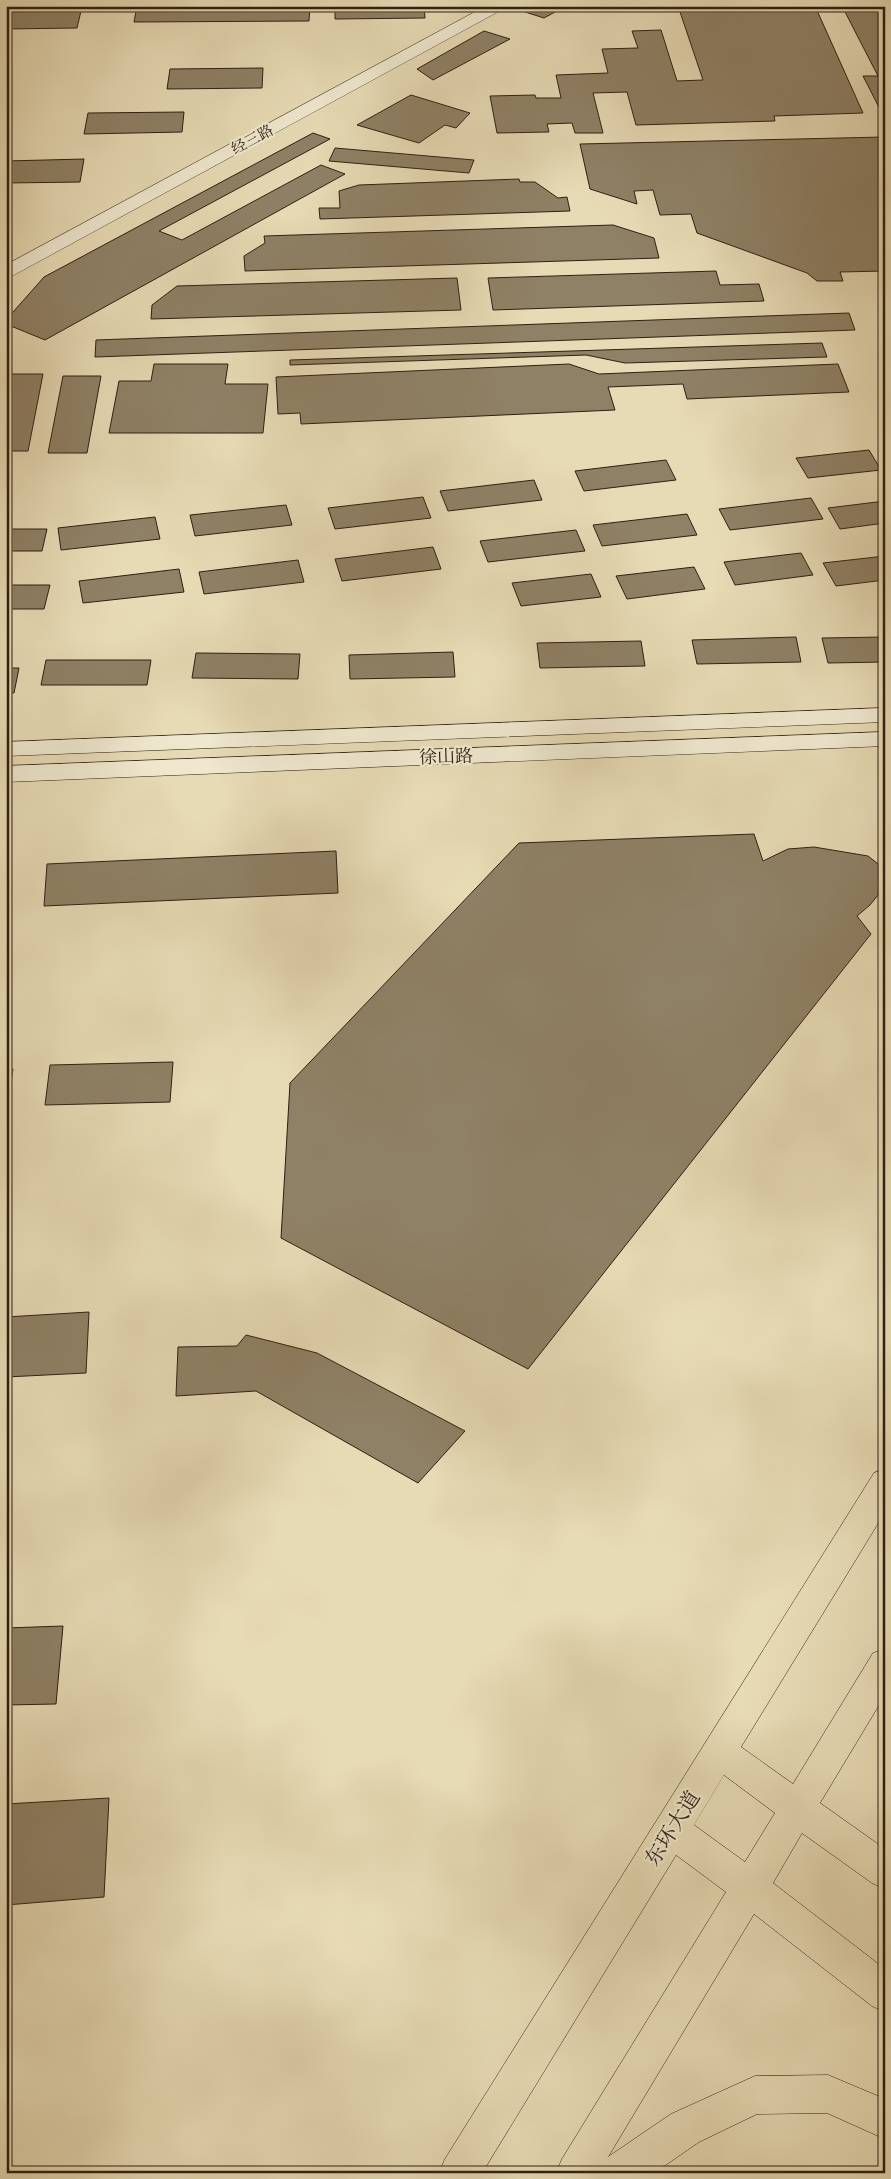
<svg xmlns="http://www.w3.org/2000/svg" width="891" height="2179" viewBox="0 0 891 2179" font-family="'EB Garamond','Noto Serif SC',serif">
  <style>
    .building { fill: #8f8166; stroke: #2f1f11 }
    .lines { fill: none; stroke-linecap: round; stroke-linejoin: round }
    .tertiary-casing { stroke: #5d4e3a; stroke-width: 1 }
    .secondary-casing { stroke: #2f1f11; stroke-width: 1 }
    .primary-casing { stroke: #2f1f11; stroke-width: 1 }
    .tertiary { fill: #efe8cf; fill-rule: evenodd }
    .secondary { fill: #efe8cf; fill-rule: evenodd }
    .primary { fill: #e7dbb5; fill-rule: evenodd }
    .labels { text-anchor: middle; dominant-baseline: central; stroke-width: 4.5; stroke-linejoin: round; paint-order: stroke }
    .far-street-label { font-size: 15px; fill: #2f1f11; stroke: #efe8cf }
    .street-label { font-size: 18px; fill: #2f1f11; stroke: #efe8cf }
    .near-street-label { font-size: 21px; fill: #2f1f11; stroke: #efe8cf }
  </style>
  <rect width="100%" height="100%" fill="#e7dbb5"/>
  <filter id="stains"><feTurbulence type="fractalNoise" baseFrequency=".004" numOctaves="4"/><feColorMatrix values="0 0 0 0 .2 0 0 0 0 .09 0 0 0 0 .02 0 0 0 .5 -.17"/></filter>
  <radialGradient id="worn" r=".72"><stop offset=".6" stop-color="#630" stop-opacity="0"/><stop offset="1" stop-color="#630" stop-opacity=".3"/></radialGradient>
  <path class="building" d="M137,6H310L309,21L134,22Z
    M335,6H424L425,18L335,19Z
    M532,6H566L544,18L522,11Z
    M678,6H815L863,113L774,116L775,121L636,125L627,92L593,93L603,133H575L572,123L547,124L549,132L497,133L490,96L535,95L536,98H561L556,75L608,73L602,49L638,48L632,31L661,30L677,81L703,80Z
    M842,6H885V119L863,76H878Z
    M81,11L77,28L6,29V12Z
    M484,31L510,39L433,80L417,69Z
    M263,68L262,88L167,89L170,69Z
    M411,95L470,113L456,128L445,125L419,143L357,125Z
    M184,112L182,132L84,134L88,113Z
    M313,133L330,139L159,231L182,240L321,165L345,174L45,340L6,324V320L44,277Z
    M884,137L885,271L840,272L843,281H817L807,273L697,233L691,214L660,215L653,190L634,191L637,204L590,189L580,144Z
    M335,148L474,160L469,173L329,161Z
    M84,159L80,182L6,183V161Z
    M519,179L520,182H535L558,198L567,197L570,211L320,219L319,208H340L339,191L359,185Z
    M613,225L654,238L659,258L245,271L244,256L265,243L264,236Z
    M716,271L720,285L759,284L764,301L493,310L488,278Z
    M457,278L461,310L151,319L152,305L177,286Z
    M849,313L855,330L95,357L96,340Z
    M822,343L827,357L625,363L586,355L290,365V360Z
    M154,364H228L225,384H268L263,433H109L119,381H151Z
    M569,364L599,374L838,364L849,392L687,399L683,384L608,387L615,410L301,424L300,413L278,414L276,377Z
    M6,374H43L28,451H6Z
    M63,376H101L87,453H48Z
    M869,450L881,470L808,478L796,458Z
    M666,460L676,480L584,491L575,471Z
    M534,480L542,500L448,511L440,491Z
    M423,497L431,518L335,529L328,508Z
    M811,498L823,519L730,530L719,509Z
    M885,501V523L840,529L828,508Z
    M286,505L292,525L195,536L190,515Z
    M687,514L697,535L602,546L593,525Z
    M155,517L160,539L61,550L58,528Z
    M6,529H47L42,551H6Z
    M576,530L585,551L488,562L480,541Z
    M433,547L441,569L342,581L335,559Z
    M801,553L813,575L735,585L724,562Z
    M885,556V580L836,586L823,563Z
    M298,560L304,582L204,594L199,572Z
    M694,567L705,589L627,599L616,576Z
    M179,569L184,592L83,603L79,581Z
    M591,574L601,597L521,606L512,583Z
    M6,585H50L44,609H6Z
    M796,637L801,662L697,664L692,640Z
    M885,637V662L828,663L822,638Z
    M641,641L645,666L540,668L537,643Z
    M453,652L455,677L350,679L349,655Z
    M196,653L300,654L298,679L192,678Z
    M46,660H151L147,685H41Z
    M6,668H19L14,693H6Z
    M754,834L763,861L788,849L814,847L868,856L882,867L884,877L883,889L870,905L857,916L871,934L528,1369L281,1238L290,1083L519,843Z
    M336,851L338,893L44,906L47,864Z
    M173,1062L170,1102L45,1105L50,1065Z
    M13,1069L6,1120V1070Z
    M89,1312L86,1373L6,1377V1317Z
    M246,1335L317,1353L465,1431L418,1483L256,1391L176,1396L178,1347L237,1346Z
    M63,1626L56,1704L6,1705V1628Z
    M109,1798L104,1897L6,1905V1804Z"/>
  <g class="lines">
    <defs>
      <path id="tertiary" d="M486,6H505L503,9L12,276L6,277V265Z"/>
      <path id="secondary" d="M885,708V722L6,756V742Z
        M885,732V746L6,782V766Z"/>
      <path id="primary" d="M885,1469V1512L741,1747L793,1784L873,1653L885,1649V1695L820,1803L885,1849V1889L872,1883L802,1833L773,1883L885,1969V2012L872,2006L754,1914L608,2157L671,2114L755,2076L828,2075L885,2099V2139L827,2113L757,2114L699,2142L654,2173H599L600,2170L599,2173H556L562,2159L726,1892L676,1855L482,2173H439L445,2159L874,1473ZM724,1775L775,1813L745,1862L694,1825Z"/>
    </defs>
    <use href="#tertiary" class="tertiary-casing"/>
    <use href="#secondary" class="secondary-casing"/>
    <use href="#primary" class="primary-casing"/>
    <use href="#tertiary" class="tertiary"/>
    <use href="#secondary" class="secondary"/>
    <use href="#primary" class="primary"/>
  </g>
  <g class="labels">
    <g class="far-street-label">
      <text transform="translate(252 139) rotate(-28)">经三路</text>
    </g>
    <g class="street-label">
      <text transform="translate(446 756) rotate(-2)">徐山路</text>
    </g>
    <g class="near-street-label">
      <text transform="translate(672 1828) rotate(-58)">东环大道</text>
    </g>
  </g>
  <rect width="891" height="2179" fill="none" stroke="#e7dbb5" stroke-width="25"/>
  <rect x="8" y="8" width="876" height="2164" fill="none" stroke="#2f1f11" stroke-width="2.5"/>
  <rect x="12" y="12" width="866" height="2154" fill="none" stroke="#2f1f11"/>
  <rect width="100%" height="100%" filter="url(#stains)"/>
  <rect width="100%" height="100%" fill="url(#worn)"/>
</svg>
